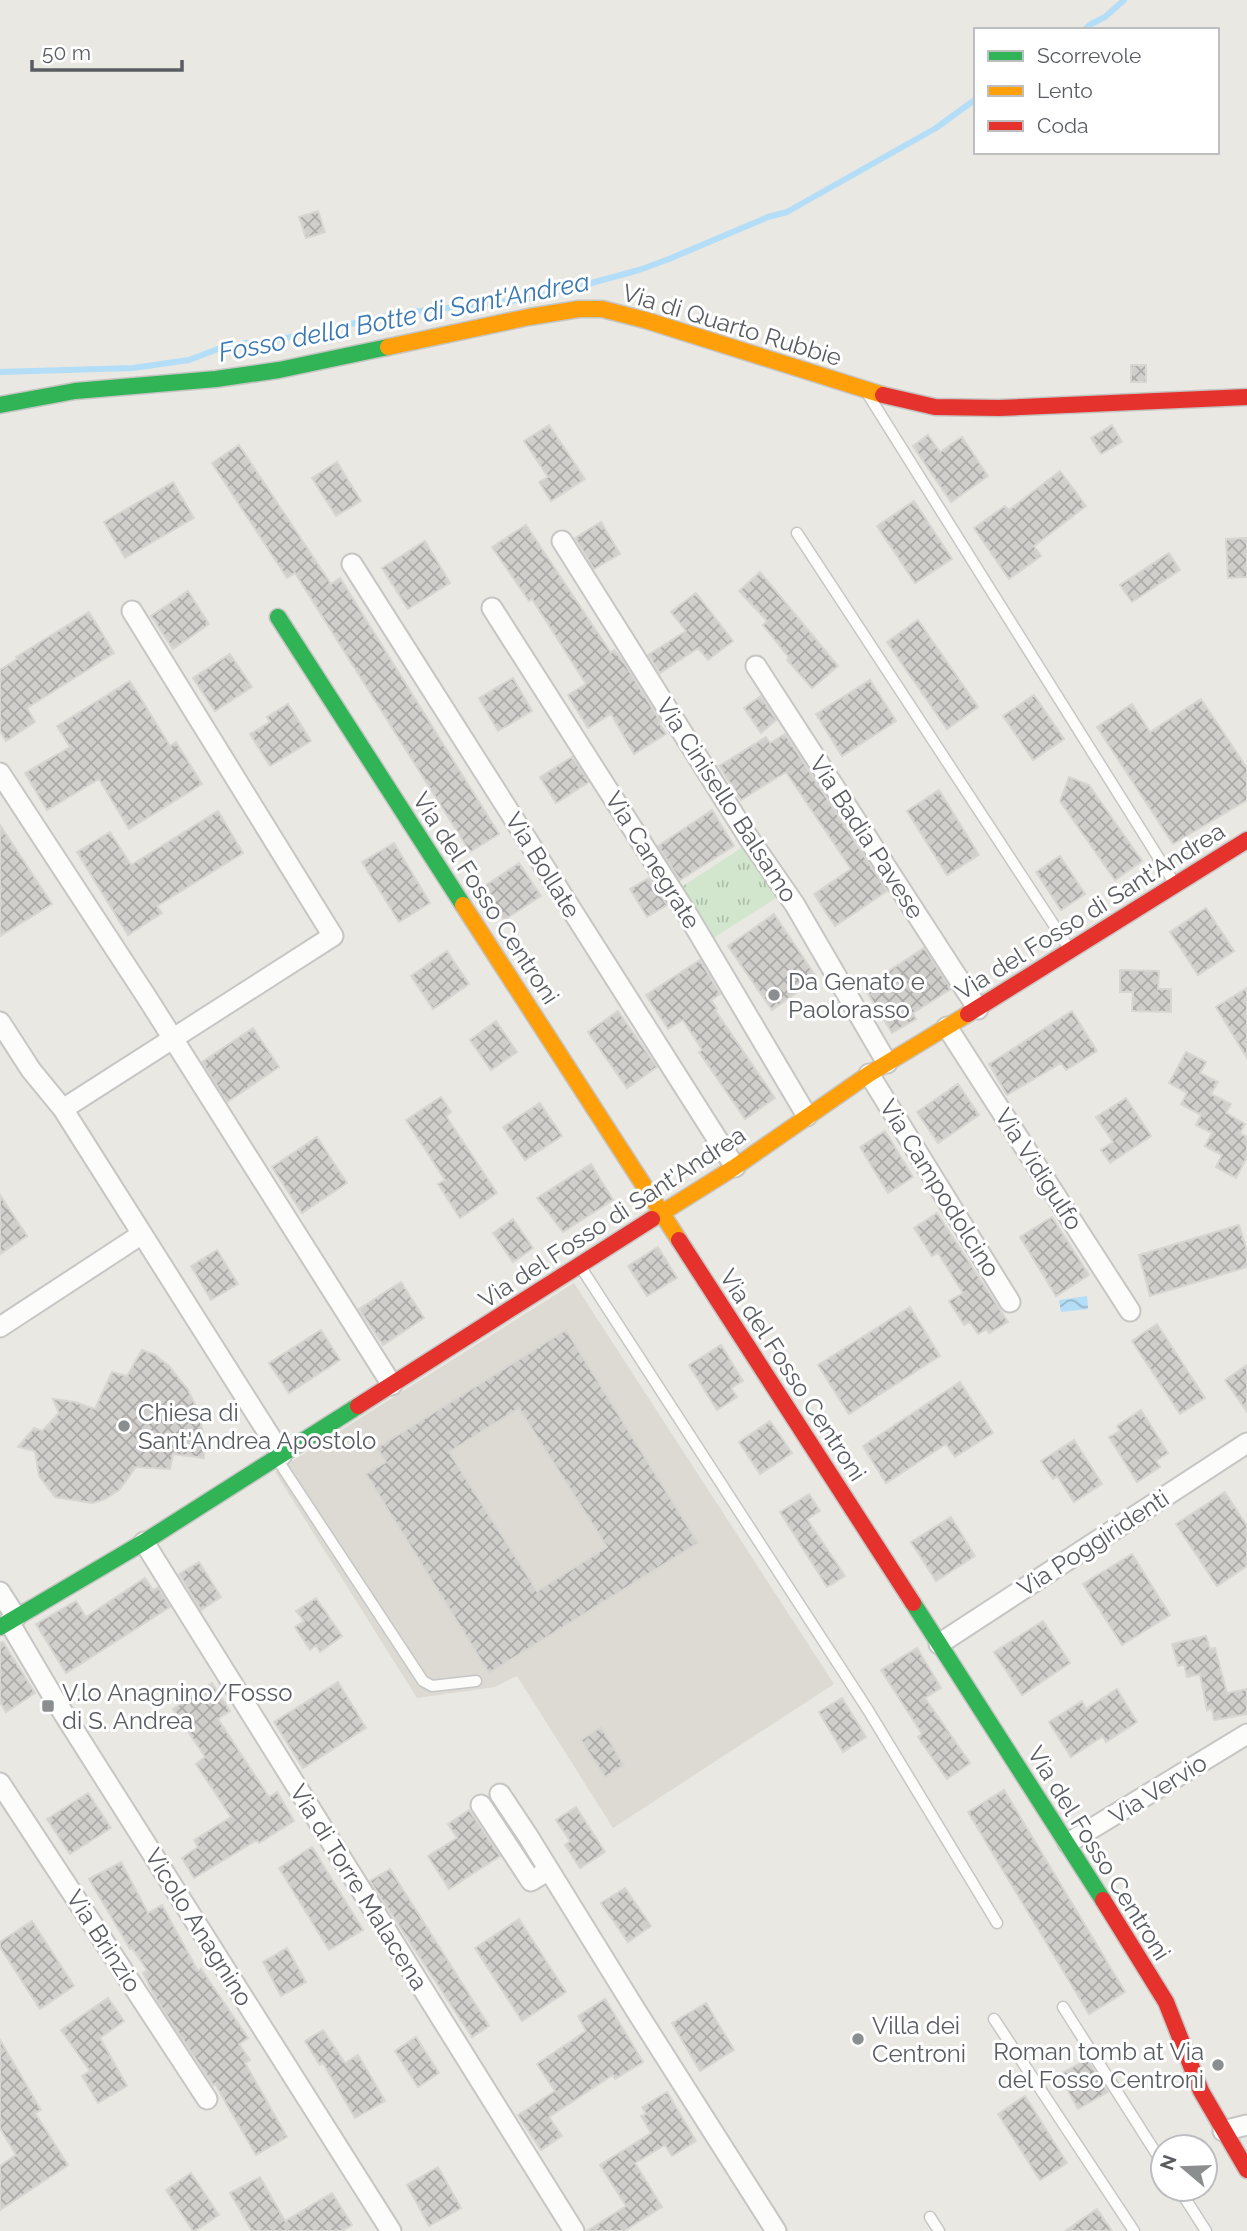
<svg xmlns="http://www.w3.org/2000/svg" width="1247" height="2231" viewBox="0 0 1247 2231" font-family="Raleway,sans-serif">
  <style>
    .education { fill: #dddad3 }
    .park { fill: url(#park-tufts) }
    .water { fill: url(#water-waves) }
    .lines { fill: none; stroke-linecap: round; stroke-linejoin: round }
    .stream { stroke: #b4ddf7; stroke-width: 6 }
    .building { fill: url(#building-cross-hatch); stroke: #d8d6d2; stroke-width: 2; fill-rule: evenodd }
    .lane-casing { stroke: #c6c6c5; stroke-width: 13 }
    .street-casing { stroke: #c6c6c5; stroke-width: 23 }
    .fast-casing { stroke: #c5c5c4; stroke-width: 19 }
    .slow-casing { stroke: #c5c5c4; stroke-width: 19 }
    .jam-casing { stroke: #c5c5c4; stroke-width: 19 }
    .lane { stroke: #fcfcfb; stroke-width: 10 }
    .street { stroke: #fcfcfb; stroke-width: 19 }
    .fast { stroke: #30b455; stroke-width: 16 }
    .slow { stroke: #ff9f0a; stroke-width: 16 }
    .jam { stroke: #e5322d; stroke-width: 16 }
    .poi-dot { fill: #8b8e8f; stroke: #fff; stroke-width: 2.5 }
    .labels { text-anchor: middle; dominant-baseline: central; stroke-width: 6; stroke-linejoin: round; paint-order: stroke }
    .street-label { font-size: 24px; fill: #595d62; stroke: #fff }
    .poi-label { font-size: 24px; fill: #595d62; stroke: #fff; text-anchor: start }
    .water-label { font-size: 26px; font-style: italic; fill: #3a78b3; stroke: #fff }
  </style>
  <defs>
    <pattern id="park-tufts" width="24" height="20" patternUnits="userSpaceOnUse" patternTransform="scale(1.75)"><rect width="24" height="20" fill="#d1e6cd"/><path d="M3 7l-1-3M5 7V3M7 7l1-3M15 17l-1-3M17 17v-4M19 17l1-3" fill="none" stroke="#adbeaa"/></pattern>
    <pattern id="water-waves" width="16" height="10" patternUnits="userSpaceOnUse" patternTransform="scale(1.75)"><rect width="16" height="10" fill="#b4ddf7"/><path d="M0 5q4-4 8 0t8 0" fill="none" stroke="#95b6cb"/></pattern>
    <pattern id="building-cross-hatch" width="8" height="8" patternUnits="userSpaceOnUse" patternTransform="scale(1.75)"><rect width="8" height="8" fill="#d0cfcc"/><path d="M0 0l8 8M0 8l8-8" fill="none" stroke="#acaba9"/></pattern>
  </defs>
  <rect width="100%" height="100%" fill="#e9e8e3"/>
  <path class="education" d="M574,1283L834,1684L613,1828L517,1676L495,1687L417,1698L275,1472Z"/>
  <path class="park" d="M746,845L779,896L712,939L680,888Z"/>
  <path class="water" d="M1087,1296L1088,1309L1061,1312L1059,1300Z"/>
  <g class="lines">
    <path class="stream" d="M1084,30L1091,24L1105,17L1124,0
      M0,372L133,368L189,360L218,349L246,343L267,342L402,313L527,299L584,285L639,270L669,259L768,217L787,212L936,128L976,99"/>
  </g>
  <path class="building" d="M318,211L325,232L306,238L299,217Z
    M1131,365H1146V382H1131Z
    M549,425L585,479L551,501L539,482L548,477L524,441Z
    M1112,425L1122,442L1101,454L1091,438Z
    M928,435L940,452L962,437L988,476L951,502L913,446Z
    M239,445L331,584L340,578L499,834L470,852L295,573L287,578L212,463Z
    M337,462L361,501L336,516L312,478Z
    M1060,471L1086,506L1034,546L1041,556L1009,579L974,528L1005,506L1009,510Z
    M173,482L194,518L125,558L104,522Z
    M914,501L952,559L915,583L877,526Z
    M601,522L620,554L594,569L575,538Z
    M526,525L611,653L614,650L623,661L661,722L659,723L666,734L634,754L611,714L588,728L568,695L586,684L532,599L529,601L492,547Z
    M1247,538V577L1228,578L1226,539Z
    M425,541L450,583L408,609L382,568Z
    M1169,553L1180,570L1132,602L1120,585Z
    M760,572L838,666L812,688L787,660L789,658L763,625L767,621L739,591Z
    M188,591L209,624L173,649L151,616Z
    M696,593L733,641L708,660L698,648L660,673L648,655L686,631L671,612Z
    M89,612L114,653L27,708L35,722L6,741L0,731V670L17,659L16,657Z
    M918,620L978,707L947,729L887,642Z
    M230,654L252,687L215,711L193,678Z
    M513,678L532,711L498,731L479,698Z
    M870,680L896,721L842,756L816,714Z
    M130,681L170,746L176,742L202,784L129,829L99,779L47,810L25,773L70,747L57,726Z
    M1034,695L1064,739L1033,760L1003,716Z
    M761,696L776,720L761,733L744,708Z
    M1201,699L1247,768V800L1173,844L1097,727L1132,704L1150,732Z
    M288,704L311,741L270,766L250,734L270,722L267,717Z
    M785,734L887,891L835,926L814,894L851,869L786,772L741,800L719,766L766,737L770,743Z
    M572,757L589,782L556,803L540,777Z
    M1069,777L1089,785L1142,861L1115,880L1060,801Z
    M939,790L979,855L947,875L907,811Z
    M712,810L734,846L680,880L658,846Z
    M218,811L243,853L157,906L162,913L128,935L77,852L110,832L131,865Z
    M0,825L52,904L0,936Z
    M394,843L430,903L399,922L362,862Z
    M1060,856L1085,894L1061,910L1036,872Z
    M519,863L541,896L504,920L483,887Z
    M649,878L667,905L647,917L630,889Z
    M1206,908L1234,951L1198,975L1170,932Z
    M774,914L817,978L772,1010L728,946Z
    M924,948L951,989L913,1013L916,1019L892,1033L864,987Z
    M447,951L469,984L433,1009L411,976Z
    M700,960L720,994L711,1000L717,1009L715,1010L775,1098L745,1119L699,1052L702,1050L683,1020L668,1029L646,995Z
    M1120,970L1159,971L1158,989H1171V1012L1132,1011L1133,992H1120Z
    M1247,988V1058L1216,1007Z
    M618,1011L657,1067L627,1088L588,1032Z
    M1072,1011L1097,1051L1066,1070L1061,1063L1007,1095L989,1064Z
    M496,1021L517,1052L491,1070L470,1040Z
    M253,1028L279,1067L227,1102L202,1062Z
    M1186,1052L1206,1062L1200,1073L1218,1082L1211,1094L1231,1104L1226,1113L1245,1124L1240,1133L1247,1137V1157L1236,1178L1216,1167L1222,1155L1205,1146L1212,1133L1196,1125L1201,1115L1181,1104L1187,1093L1169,1083Z
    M958,1084L979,1115L938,1143L917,1112Z
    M441,1097L451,1112L446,1116L497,1193L460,1218L438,1184L445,1180L406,1120Z
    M1126,1098L1151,1136L1110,1163L1101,1150L1113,1142L1096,1117Z
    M540,1103L562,1136L525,1160L503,1127Z
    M885,1131L913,1177L888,1193L860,1147Z
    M317,1137L347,1183L302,1213L272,1167Z
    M591,1164L613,1200L563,1232L537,1198Z
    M0,1195L27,1236L0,1254Z
    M937,1213L1008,1322L989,1333L987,1329L978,1334L970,1322L964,1325L949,1301L963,1293L938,1253L932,1256L914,1228Z
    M1052,1217L1089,1275L1056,1296L1020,1237Z
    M513,1219L533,1248L513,1262L493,1233Z
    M1239,1225L1247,1251V1267L1150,1296L1139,1255Z
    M658,1247L677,1278L647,1296L628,1266Z
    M217,1250L238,1284L211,1300L191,1266Z
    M401,1282L424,1318L383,1345L359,1309Z
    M910,1307L940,1356L849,1414L818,1365Z
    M1157,1324L1205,1398L1180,1414L1132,1341Z
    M321,1330L340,1360L289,1393L269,1363Z
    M566,1330L698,1543L489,1673L366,1474L386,1462L377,1448ZM519,1408L607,1547L537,1591L449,1452Z
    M721,1345L743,1381L731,1388L737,1397L717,1410L689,1365Z
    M142,1350L155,1355L169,1366L188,1390L198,1410L203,1433L204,1458L173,1454L170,1469L136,1467L119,1490L105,1499L92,1503L55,1497L39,1476L35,1451L18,1447L34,1428L42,1431L59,1413L53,1399L75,1402L95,1409L112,1372L127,1376Z
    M1247,1365V1412L1225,1380Z
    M960,1382L993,1433L955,1457L946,1444L886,1483L863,1446Z
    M1141,1410L1168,1453L1156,1461L1160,1467L1137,1482L1109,1437L1120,1431L1117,1426Z
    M770,1421L792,1453L760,1474L739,1442Z
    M1074,1440L1102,1484L1074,1502L1057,1476L1053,1479L1041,1461Z
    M1225,1492L1247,1526V1566L1217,1586L1176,1524Z
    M809,1494L820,1511L807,1519L845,1576L827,1587L780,1512Z
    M951,1517L975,1556L936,1581L911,1542Z
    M1132,1554L1170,1615L1122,1645L1083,1584Z
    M199,1562L221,1597L201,1610L179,1574Z
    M145,1578L153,1590L158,1587L170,1607L66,1673L36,1624L76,1601L86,1617Z
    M316,1598L342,1636L320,1652L316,1645L310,1650L295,1627L304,1621L296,1611Z
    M1043,1621L1070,1663L1022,1695L994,1652Z
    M1206,1636L1210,1649L1215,1648L1227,1693L1247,1689V1714L1214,1720L1212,1709L1207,1710L1200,1674L1187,1677L1184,1664L1178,1666L1172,1644Z
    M3,1642L35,1693L6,1712L0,1702V1643Z
    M917,1648L941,1688L925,1698L970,1763L947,1779L918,1737L922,1734L881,1670Z
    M338,1682L366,1728L303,1768L274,1722Z
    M212,1683L230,1711L218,1719L269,1797L277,1792L294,1821L259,1843L257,1840L194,1878L182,1858L198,1847L194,1840L231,1817L196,1764L205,1757L173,1709Z
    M1117,1689L1137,1722L1106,1742L1103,1736L1071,1757L1049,1722L1082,1701L1086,1709Z
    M842,1698L866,1737L843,1752L819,1712Z
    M601,1727L624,1765L605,1777L581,1740Z
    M1004,1790L1125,1992L1089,2014L968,1812Z
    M88,1793L111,1828L70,1854L47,1819Z
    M576,1807L605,1852L580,1868L565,1845L570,1841L556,1820Z
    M469,1810L500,1856L449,1889L428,1856L457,1838L448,1824Z
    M312,1847L363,1930L329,1950L279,1868Z
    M121,1862L148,1913L162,1905L198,1971L201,1969L248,2038L239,2044L250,2060L245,2063L287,2137L256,2155L215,2084L213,2085L156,1999L143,1973L147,1970L132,1948L130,1949L89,1879Z
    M390,1869L489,2026L472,2037L370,1881Z
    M625,1888L651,1926L628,1942L601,1903Z
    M519,1919L566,1992L522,2021L475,1948Z
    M32,1921L74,1986L40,2009L0,1947V1942Z
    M287,1948L306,1982L281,1996L263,1962Z
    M108,1998L124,2021L100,2038L127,2086L98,2103L82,2076L90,2071L61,2030Z
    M605,1999L643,2062L615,2079L613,2075L549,2117L562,2136L541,2150L518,2115L555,2091L537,2064L586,2031L578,2016Z
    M706,2003L734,2050L700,2071L672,2023Z
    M323,2030L345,2063L358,2055L385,2101L355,2118L323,2063L320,2065L305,2041Z
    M416,2037L439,2073L418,2087L395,2051Z
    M0,2040L41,2110L35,2113L68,2165L0,2210V2166L16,2155L0,2128Z
    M1087,2059L1108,2092L1078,2109L1059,2075Z
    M667,2092L696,2141L672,2156L665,2145L635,2163L662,2207L624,2231H587L626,2206L600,2165L651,2133L641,2116L646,2114L642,2107Z
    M1025,2096L1067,2163L1040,2180L998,2114Z
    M438,2167L461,2208L429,2226L407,2185Z
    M191,2173L219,2215L195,2231H193L166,2190Z
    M260,2177L285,2221L332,2193L352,2225L342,2231H252L230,2193Z
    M1097,2209L1112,2231H1065Z"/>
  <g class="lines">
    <defs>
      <path id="lane" d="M869,396L1175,884
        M797,533L1069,948
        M580,1266L868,1710L997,1923
        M277,1459L423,1681L432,1686L476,1681
        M1063,2007L1163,2164
        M994,2019L1134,2231
        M1179,2189L1206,2231
        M930,2217L939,2231"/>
      <path id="street" d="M562,541L748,837L795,905L887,1063
        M352,564L735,1167
        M492,608L689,917L807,1116
        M756,666L978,1009
        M0,773L146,996L392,1385
        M0,1022L31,1070L63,1109L333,936L132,611
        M947,1027L1130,1311
        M869,1074L1010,1302
        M63,1109L282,1455
        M0,1327L142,1234
        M144,1542L574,2231
        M0,1592L16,1617
        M9,1622L55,1700L391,2231
        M939,1644L1247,1443
        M0,1783L207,2099
        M500,1794L528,1836L635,2009L776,2231
        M481,1805L531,1881L549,1870
        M1068,1843L1247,1734
        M1223,2131L1247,2125"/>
      <path id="fast" d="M0,405L75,391L216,379L279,370L388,347
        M278,617L463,905
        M913,1603L1103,1900
        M0,1627L144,1542L358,1406"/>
      <path id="slow" d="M388,347L529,317L579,309H602L645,320L883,395
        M463,905L679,1240
        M652,1219L735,1167L869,1074L968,1014"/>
      <path id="jam" d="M883,395L935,407L999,408L1247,397
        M968,1014L1247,840
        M679,1240L913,1603
        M358,1406L652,1219
        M1103,1900L1166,2002L1201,2091L1247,2170"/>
    </defs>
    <use href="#lane" class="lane-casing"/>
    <use href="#street" class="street-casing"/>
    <use href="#fast" class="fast-casing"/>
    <use href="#slow" class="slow-casing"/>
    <use href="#jam" class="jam-casing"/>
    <use href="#lane" class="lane"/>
    <use href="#street" class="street"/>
    <use href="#fast" class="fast"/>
    <use href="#slow" class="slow"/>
    <use href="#jam" class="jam"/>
  </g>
  <g class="poi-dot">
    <circle cx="774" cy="995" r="7"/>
    <circle cx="124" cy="1426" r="7"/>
    <rect x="41" y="1699" width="14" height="14" rx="3.5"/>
    <circle cx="858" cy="2039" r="7"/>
    <circle cx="1218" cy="2065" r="7"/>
  </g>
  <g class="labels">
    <g class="street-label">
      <text transform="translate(732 325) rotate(17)">Via di Quarto Rubbie</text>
      <text transform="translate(727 800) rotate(57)">Via Cinisello Balsamo</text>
      <text transform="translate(867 837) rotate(57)">Via Badia Pavese</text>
      <text transform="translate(653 860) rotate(58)">Via Canegrate</text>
      <text transform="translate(543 865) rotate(58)">Via Bollate</text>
      <text transform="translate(486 898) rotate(57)">Via del Fosso Centroni</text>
      <text transform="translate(1090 911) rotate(-32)">Via del Fosso di Sant'Andrea</text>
      <text transform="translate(1039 1169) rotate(57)">Via Vidigulfo</text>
      <text transform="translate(940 1188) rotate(58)">Via Campodolcino</text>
      <text transform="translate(612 1217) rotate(-33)">Via del Fosso di Sant'Andrea</text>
      <text transform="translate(793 1375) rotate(57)">Via del Fosso Centroni</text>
      <text transform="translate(1093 1543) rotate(-33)">Via Poggiridenti</text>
      <text transform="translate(1158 1789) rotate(-32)">Via Vervio</text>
      <text transform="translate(1099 1853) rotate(58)">Via del Fosso Centroni</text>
      <text transform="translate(359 1887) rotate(58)">Via di Torre Malacena</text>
      <text transform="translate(199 1927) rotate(58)">Vicolo Anagnino</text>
      <text transform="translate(104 1941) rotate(57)">Via Brinzio</text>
    </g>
    <g class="poi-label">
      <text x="788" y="981">Da Genato e<tspan x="788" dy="28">Paolorasso</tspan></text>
      <text x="138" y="1412">Chiesa di<tspan x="138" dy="28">Sant'Andrea Apostolo</tspan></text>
      <text x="62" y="1692">V.lo Anagnino/Fosso<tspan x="62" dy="28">di S. Andrea</tspan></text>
      <text x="872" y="2025">Villa dei<tspan x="872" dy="28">Centroni</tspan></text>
      <text x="1204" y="2051" text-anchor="end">Roman tomb at Via<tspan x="1204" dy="28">del Fosso Centroni</tspan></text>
    </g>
    <g class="water-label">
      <text transform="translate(404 317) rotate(-11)">Fosso della Botte di Sant'Andrea</text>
    </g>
  </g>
  <rect x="974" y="28" width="245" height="126" fill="#ffffff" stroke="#bdbec0" stroke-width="2"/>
  <rect x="988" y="51" width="35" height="10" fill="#30b455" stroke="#bdbec0" stroke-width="2"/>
  <text x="1037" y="63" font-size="21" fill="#595d62">Scorrevole</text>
  <rect x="988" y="86" width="35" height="10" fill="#ff9f0a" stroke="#bdbec0" stroke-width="2"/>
  <text x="1037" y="98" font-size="21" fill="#595d62">Lento</text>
  <rect x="988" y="121" width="35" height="10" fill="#e5322d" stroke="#bdbec0" stroke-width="2"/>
  <text x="1037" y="133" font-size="21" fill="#595d62">Coda</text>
  <g transform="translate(1184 2168) rotate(289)"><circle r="33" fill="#ffffff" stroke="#bdbec0" stroke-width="2"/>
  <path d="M0-5L12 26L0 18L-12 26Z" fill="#8b8e8f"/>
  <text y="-10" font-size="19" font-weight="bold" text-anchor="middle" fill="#595d62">N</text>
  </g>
  <path d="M32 60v10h150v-10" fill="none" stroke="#595d62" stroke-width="3.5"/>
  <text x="42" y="60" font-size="21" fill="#595d62" stroke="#ffffff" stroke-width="5" paint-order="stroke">50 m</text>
</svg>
